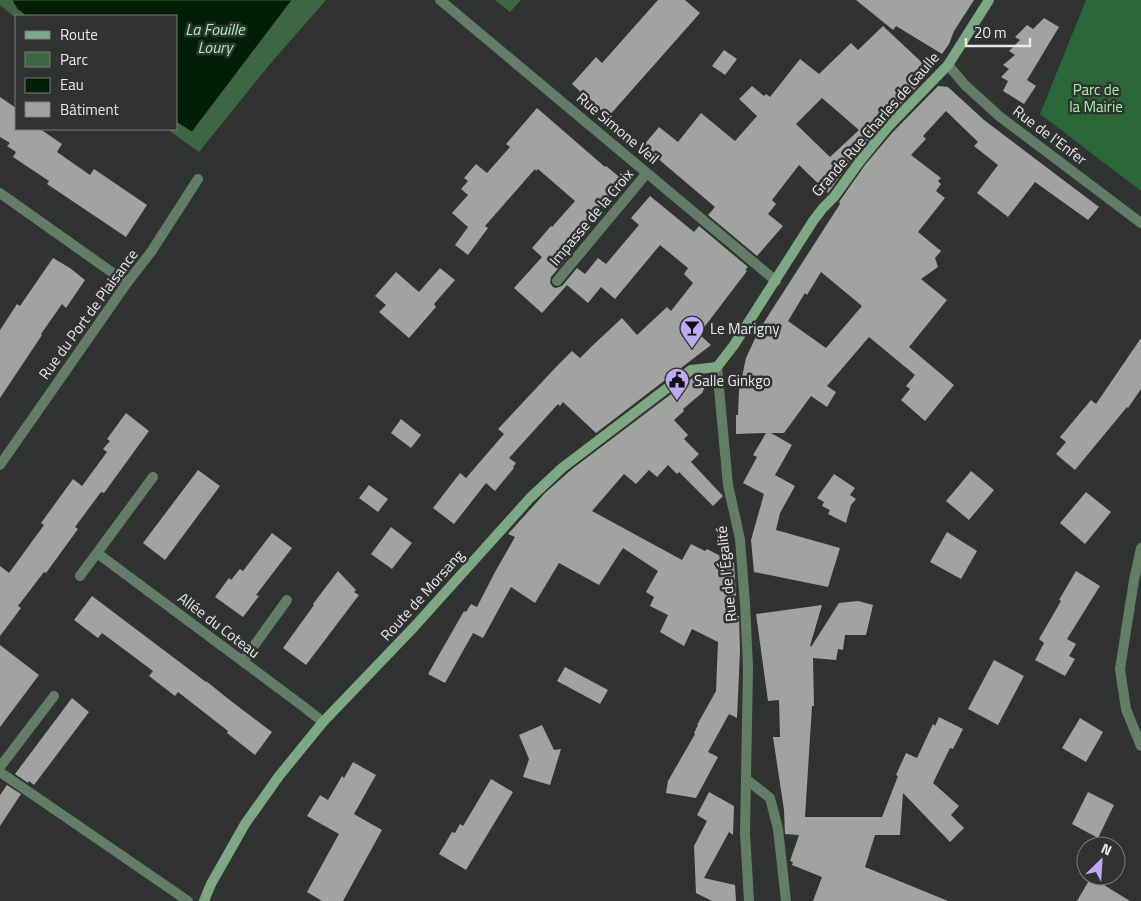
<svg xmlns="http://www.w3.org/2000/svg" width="1141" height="901" viewBox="0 0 1141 901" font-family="'Titillium Web',sans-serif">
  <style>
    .green { fill: #3d6743 }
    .forest { fill: #2a6837 }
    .water { fill: #001f06; stroke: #465c4a }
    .building { fill: #a0a3a0; fill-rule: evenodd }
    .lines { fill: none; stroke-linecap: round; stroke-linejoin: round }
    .lane { stroke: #647d66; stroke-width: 10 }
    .street { stroke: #647d66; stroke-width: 10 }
    .secondary { stroke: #7ea783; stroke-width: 10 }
    .labels { text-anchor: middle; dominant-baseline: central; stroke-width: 5; stroke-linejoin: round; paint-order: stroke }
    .park-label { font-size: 15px; fill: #9ef4ab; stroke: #303331 }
    .street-label { font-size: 15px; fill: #e8eae8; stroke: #303331 }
    .poi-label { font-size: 15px; fill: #e8eae8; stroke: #303331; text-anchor: start }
    .water-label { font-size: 16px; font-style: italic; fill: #a0f6ac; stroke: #303331 }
  </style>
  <rect width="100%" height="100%" fill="#303331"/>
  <path class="green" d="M0,0H326L270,64L199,152L167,129H176V16H16V18L0,5Z
    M495,0H521L510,12Z"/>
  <path class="forest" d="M1086,0H1141V191L1040,114Z"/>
  <path class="water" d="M12,0H292L192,132L176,122V16H26L17,9Z"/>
  <path class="building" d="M658,0H685L700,13L608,117L572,84L596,57L602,63Z
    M856,0H974L954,31L949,44L942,54L896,26L893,30Z
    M1044,18L1059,27L1027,80L1036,86L1024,104L1003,91L1008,81L1001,77L1009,69L1003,65L1015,55L1009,51L1020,40L1015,37L1027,25L1033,29Z
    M883,26L931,71L926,77L882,124L854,157L828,193L799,165L772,200L776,204L768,214L783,226L757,256L708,215L715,207L643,146L659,127L678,142L701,113L735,141L757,116L739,99L752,86L764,96L766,94L770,97L800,59L819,74L851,43L858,50ZM822,98L859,130L830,157L796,124Z
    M724,50L737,59L725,75L712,66Z
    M938,86L948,87L984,120L1099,207L1088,220L1035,182L1008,217L977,193L998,165L974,146L978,142L946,111L923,136L926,139L911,155L941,178L938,181L941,184L936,191L945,198L918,232L941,251L935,258L938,267L921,279L947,300L909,347L954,385L925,421L901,400L910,389L906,386L915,375L869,337L827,386L836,392L827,407L811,396L784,433H771L792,445L775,475L795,486L780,513L776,530L840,548L828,587L754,572L751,540L764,494L743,483L757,457L753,455L766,433L736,434V415H738L739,391L746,358L759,330L840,204L839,202L865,165L892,133ZM821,272L862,306L826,348L788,321L805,293L807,295Z
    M0,97L16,108V129H40L62,144L57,152L90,175L94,169L147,205L126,237L47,184L49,181L13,157L16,152L7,146L10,143L0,137Z
    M537,108L605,167L606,166L623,180L560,254L566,259L551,277L550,283L553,287L556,288L562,286L577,268L585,274L598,258L606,264L639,225L631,218L650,196L694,232L699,226L748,267L745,270L747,271L699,334L711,345L596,433L563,402L560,406L558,404L509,458L516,463L513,467L514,468L495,491L486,483L454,524L433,508L460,473L466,478L504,434L498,429L556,367L572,351L580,358L591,347L622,318L637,335L667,307L671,311L693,283L684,274L688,268L660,245L615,299L601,287L588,303L567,285L542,313L514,288L542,257L532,248L551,226L552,227L575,201L538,169L536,171L535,169L485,226L488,228L468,255L455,245L468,227L452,213L468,195L461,189L468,181L464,178L476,164L487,173L510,147L506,144Z
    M53,258L70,268L85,280L66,308L62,304L41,334L42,335L0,398V330L17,304L20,306Z
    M440,268L455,280L434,304L436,307L409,338L379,312L386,305L375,296L396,272L419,292Z
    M1141,338V389L1128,408L1127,407L1075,470L1056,454L1066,442L1060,437L1091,400L1096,404Z
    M695,376L706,385L702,393L683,409L684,411L674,420L688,435L684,439L699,454L691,462L723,496L713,506L679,472L677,474L668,465L657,477L649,470L636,484L624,474L592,511L682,560L691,544L705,551L707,549L734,563L737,616H739L740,651L737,718L729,714L708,752L718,757L696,798L666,793L668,781L695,734L694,733L698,725H697L716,691L718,642L692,629L684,646L660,632L668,615L650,606L654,597L646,592L658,571L623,548L599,585L559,563L535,603L511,587L483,638L473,633L445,683L428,674L464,611L466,612L471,604L477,607L495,572L515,537L508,534L545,493L572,469Z
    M126,413L149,431L104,493L101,492L75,527L78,529L46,573L44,572L18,606L21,608L0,636V566L9,573L44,525L41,523L73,479L82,486L107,452L103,449L110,441L107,439Z
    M401,419L421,435L411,448L391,433Z
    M198,470L220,486L165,560L143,543Z
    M971,471L994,490L969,520L946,501Z
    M834,474L855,488L850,495L856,499L851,505L846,523L828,514L830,510L822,506L824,502L817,498Z
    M369,485L388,499L378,512L359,498Z
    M1086,492L1111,512L1085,544L1060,523Z
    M391,527L412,543L392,569L371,554Z
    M947,532L977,551L961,579L930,562Z
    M272,533L292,548L256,595L259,596L243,617L215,597L229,578L231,580L240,569L243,571Z
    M338,571L356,590L354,592L359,595L306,665L283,648L314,605L313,604Z
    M1076,571L1100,586L1067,639L1076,644L1069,656L1075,659L1065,676L1035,660L1044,643L1039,639L1061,601L1059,600Z
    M92,596L206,682V681L231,701L272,732L255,755L227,733L228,731L178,692L175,696L149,676L153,671L102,633L98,638L74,620Z
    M858,601L873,605L866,635H845L843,650L838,649L836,660L813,658L814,706H812L805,817H882L898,776L896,775L906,753L917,758L933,724L935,726L939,717L963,729L953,749L950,748L933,783L959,806L951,815L964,828L950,842L903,793L900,835H875L865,867L948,901H813L822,877L792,865L793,862L790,861L799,835L785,834L784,810L773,737H780L779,700L768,701L756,614L822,605L810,646L811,647L839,603Z
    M0,645L39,675L0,727Z
    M994,660L1024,676L998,725L968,709Z
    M565,667L608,690L600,704L557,681Z
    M72,698L89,712L34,785L29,781L28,783L15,774Z
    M1080,718L1103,732L1086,762L1062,748Z
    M542,725L554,750L561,749L550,785L523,777L529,759L519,735Z
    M353,762L376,775L354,814L382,830L343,901H322L307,892L339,834L307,816L320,795L328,800L342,776L344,778Z
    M491,779L513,792L466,870L439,854L452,832L455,833L460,824L463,826Z
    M7,785L21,794L0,826V795Z
    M709,792L734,806L733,835L729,832L704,878L735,885L736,901H712L696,893L694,846L707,821L697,815Z
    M1088,792L1114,805L1098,838L1072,824Z
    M1091,877L1130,901H1077Z"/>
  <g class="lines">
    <path class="lane" d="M243,661L287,600
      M0,767L54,696
      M0,772L188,901"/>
    <path class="street" d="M440,0L776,281
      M948,65L965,85L999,116L1141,223
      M0,193L127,283
      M557,281L647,173
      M717,367L728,485L740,539L745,604L748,667L745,833L749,901
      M0,465L127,283L151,252L198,179
      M1141,548L1134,580L1120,669L1126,709L1141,746
      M97,553L304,707L323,722
      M80,576L153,477
      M746,779L770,798L778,829L786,901"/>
    <path class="secondary" d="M204,901L211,884L245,824L279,776L323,722L414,627L530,498L562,468L691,370L717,367L734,345L813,221L823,208L834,197L860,161L887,128L948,65L989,0"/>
  </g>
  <defs>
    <symbol id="bar-pin" viewBox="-11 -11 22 30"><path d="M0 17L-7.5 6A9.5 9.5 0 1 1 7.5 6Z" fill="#c0a8f4" stroke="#303331"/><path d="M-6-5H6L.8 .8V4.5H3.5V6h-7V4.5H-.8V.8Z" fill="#111"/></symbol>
    <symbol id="civic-pin" viewBox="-11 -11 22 30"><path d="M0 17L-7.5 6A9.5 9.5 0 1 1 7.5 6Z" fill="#c0a8f4" stroke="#303331"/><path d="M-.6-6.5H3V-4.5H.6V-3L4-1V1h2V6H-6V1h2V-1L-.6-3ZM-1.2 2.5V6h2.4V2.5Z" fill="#111"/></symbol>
  </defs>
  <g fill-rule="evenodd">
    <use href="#bar-pin" x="678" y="314" width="28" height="38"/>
    <use href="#civic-pin" x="663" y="366" width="28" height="38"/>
  </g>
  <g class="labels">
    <g class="park-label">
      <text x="1096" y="89">Parc de<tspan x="1096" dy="17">la Mairie</tspan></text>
    </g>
    <g class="street-label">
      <text transform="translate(875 124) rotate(-49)">Grande Rue Charles de Gaulle</text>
      <text transform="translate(618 128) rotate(40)">Rue Simone Veil</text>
      <text transform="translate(1050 135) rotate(37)">Rue de l'Enfer</text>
      <text transform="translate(591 217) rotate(-50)">Impasse de la Croix</text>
      <text transform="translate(88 314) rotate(-54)">Rue du Port de Plaisance</text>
      <text transform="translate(726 574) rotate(-96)">Rue de l'Égalité</text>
      <text transform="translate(422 595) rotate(-48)">Route de Morsang</text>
      <text transform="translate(219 625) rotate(37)">Allée du Coteau</text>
    </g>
    <g class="poi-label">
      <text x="710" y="328">Le Marigny</text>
      <text x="694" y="380">Salle Ginkgo</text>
    </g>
    <g class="water-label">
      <text x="215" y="29">La Fouille<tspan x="215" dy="18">Loury</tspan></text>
    </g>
  </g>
  <rect x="15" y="15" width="162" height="115" fill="#303331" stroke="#7a7c7a"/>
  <rect x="25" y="31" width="25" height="8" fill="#7ea783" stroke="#7a7c7a"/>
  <text x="60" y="40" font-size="15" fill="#e8eae8">Route</text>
  <rect x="25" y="52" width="25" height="15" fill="#3d6743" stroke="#7a7c7a"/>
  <text x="60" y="65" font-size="15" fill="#e8eae8">Parc</text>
  <rect x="25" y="78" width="25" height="15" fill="#001f06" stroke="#7a7c7a"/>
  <text x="60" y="90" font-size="15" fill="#e8eae8">Eau</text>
  <rect x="25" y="102" width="25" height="15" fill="#a0a3a0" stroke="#7a7c7a"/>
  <text x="60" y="115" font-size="15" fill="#e8eae8">Bâtiment</text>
  <g transform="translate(1101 861) rotate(25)"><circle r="24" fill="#303331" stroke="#7a7c7a"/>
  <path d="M0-4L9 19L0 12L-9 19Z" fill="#c0a8f4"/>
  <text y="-8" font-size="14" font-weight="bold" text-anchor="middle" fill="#e8eae8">N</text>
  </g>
  <path d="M966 38v8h64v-8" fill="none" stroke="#e8eae8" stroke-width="2.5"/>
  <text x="974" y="38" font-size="15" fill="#e8eae8" stroke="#303331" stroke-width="4" paint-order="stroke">20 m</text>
</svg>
